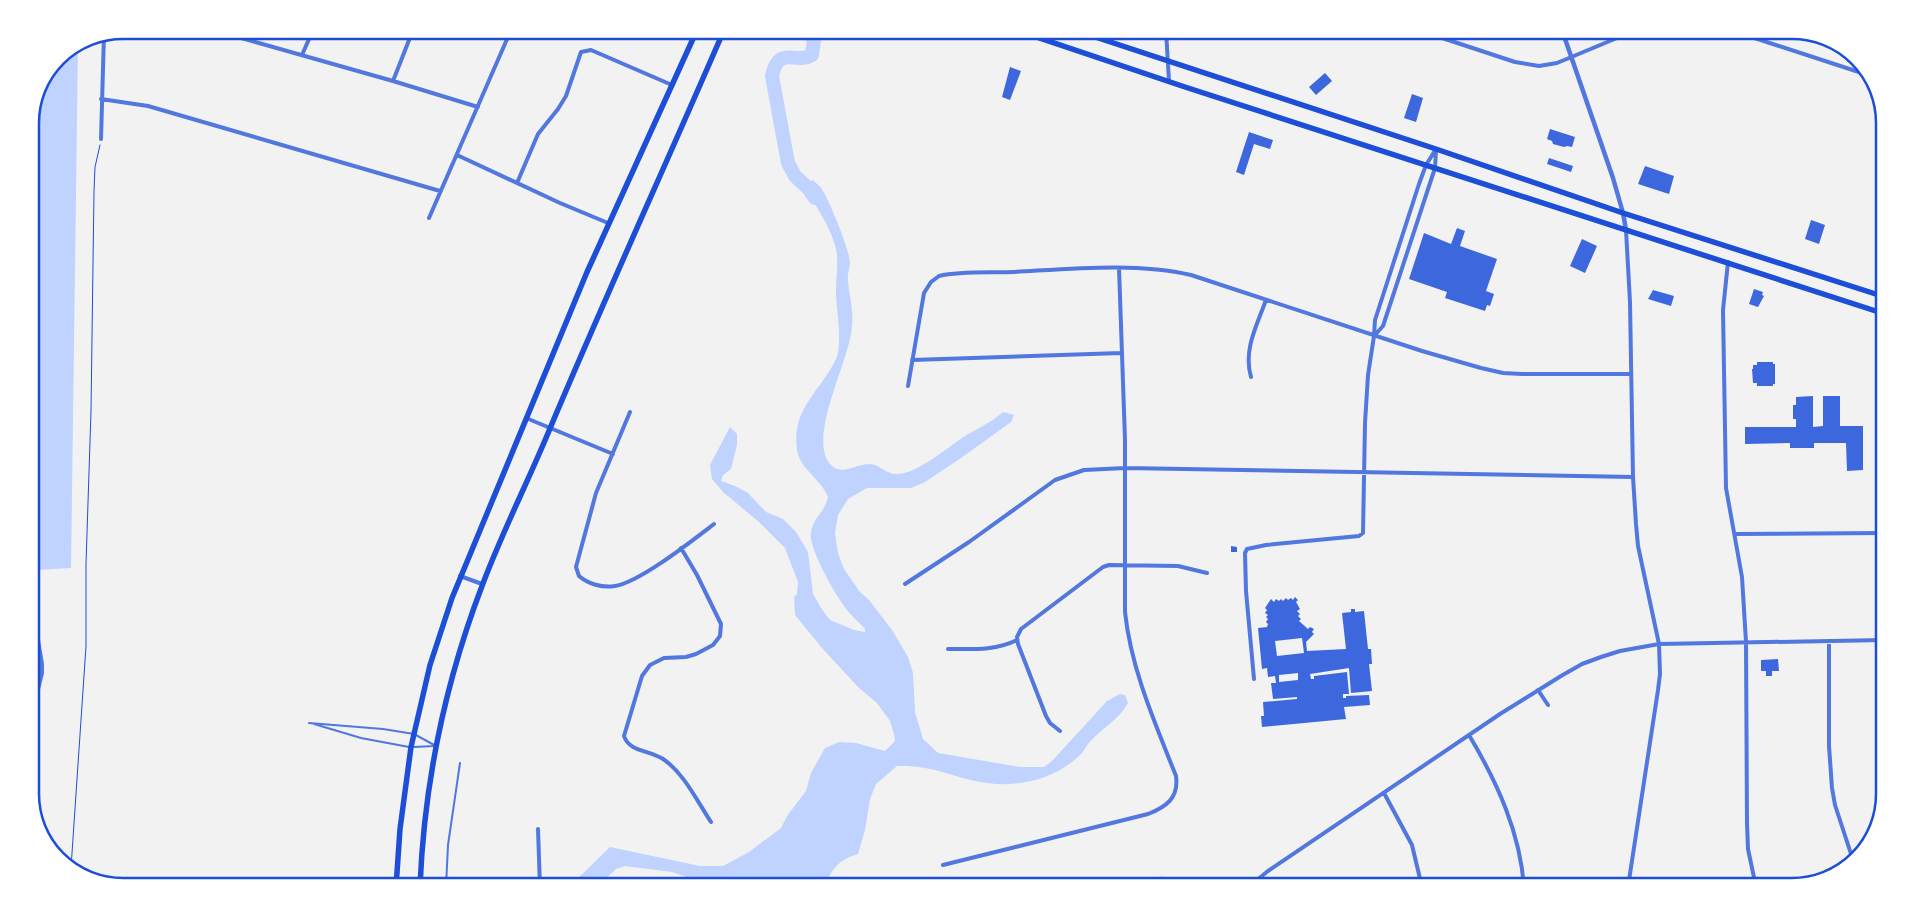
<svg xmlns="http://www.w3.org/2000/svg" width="1915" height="917" viewBox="0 0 1915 917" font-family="'PT Sans',sans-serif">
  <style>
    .water { fill: #bfd3fe }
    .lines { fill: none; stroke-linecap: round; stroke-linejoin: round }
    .river { stroke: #bfd3fe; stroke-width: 14 }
    .building { fill: #3d67dc; fill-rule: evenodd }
    .path { stroke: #1d4ed8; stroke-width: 1 }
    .service { stroke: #5277de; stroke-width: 2 }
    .minor { stroke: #5277de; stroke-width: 4 }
    .tertiary { stroke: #5277de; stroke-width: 4.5 }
    .primary { stroke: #1d4ed8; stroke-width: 5.5 }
    .rim { fill: none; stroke: #1d4ed8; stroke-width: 2.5 }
  </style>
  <rect width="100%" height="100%" fill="#f2f2f2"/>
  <path class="water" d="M78,43L71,568L35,570L30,568V117L57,57Z
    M813,180C816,183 821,187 823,191C831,205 848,246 850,262C850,268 847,274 848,281C849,295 854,311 852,326C850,361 807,436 830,464C844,480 863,456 879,467C884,470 890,474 896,474C914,476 950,446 965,436C978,428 991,423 1003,412L1014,415L1011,422L961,458L925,482L911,488H867L848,499L838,515L835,533L838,553L844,569L860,592L869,600L892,630L908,657L913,673L915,712L923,739L938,753L1020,767H1044L1052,761L1107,701L1120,694L1125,695L1128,703C1118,721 1100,729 1088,744C1085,748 1083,753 1079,756C1051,782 1012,789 975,781C946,774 929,765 897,766L876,784L870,799L865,830L858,854C839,859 831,870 824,887H718L672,872L625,866L616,869L597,887H569L610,847L700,866H723L749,852L781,828L787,816L806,791L811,773L825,748L839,742L856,743L885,751L895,741L894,734L890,721L877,703L858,687L822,648L795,615L794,597L797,594L798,582L785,548L759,522L723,492L712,479L710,465L730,427L737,434V445L731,469L723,475L721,481L735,486L748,493L766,512L783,519L796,532L808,552L813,594L821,608L830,620L854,630L865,632V629C858,621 850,615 844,606C834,592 808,548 811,532C813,518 825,512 828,497C822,480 800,469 797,450C791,409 820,392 836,359C843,343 836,309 836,291C836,274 840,258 834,242C827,222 817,206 804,189V184Z
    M1164,876L1149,887H1114L1127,882Z"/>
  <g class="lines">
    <path class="river" d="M808,30L814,40L812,55C795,65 779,44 772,76L788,163L795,176L809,189L815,198"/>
  </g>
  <path class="building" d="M1010,67L1021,71L1010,100L1002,97Z
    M1325,73L1332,81L1316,95L1309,87Z
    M1412,94L1423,98L1416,122L1404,118Z
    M1550,129L1575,137L1572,147L1567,146L1564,147L1553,144L1552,141L1547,139Z
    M1249,132L1273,140L1270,149L1254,144L1244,175L1236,172Z
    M1549,158L1573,166L1571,172L1547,164Z
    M1645,166L1674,176L1669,194L1638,184Z
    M1811,220L1825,225L1819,244L1805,239Z
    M1457,228L1465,231L1460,246L1497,259L1486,291L1494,294L1490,306L1487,305L1485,311L1445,298L1447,292L1409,279L1424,233L1451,244Z
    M1582,239L1597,246L1585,273L1570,266Z
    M1754,289L1763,292L1762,295L1764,296L1758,307L1749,304Z
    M1653,290L1674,296L1671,306L1648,299Z
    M1757,362H1773V364H1775V384H1773V386H1757V383H1753L1752,369H1753V365H1757Z
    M1813,396V427L1823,426V396H1840V426H1863V470L1847,471L1846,443H1814V448H1790V443L1745,444V427H1796V419H1793V405H1796V397Z
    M1231,546L1237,547V552H1231Z
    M1295,597L1298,600L1296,602L1300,609L1297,611L1300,614L1298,616L1301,619L1299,621L1308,629L1310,627L1314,629L1312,632L1314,634L1306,642L1307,651L1346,649L1342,613L1351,612V609H1355V612L1364,611L1368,649H1371L1372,664H1369L1372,691L1351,693L1349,668L1310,674L1311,679H1314V676L1347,672L1349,694H1343V698H1346V696L1369,695L1370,705L1344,707L1346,719L1262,727L1261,716H1264L1263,702L1297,699V697L1273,699L1271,683H1276L1275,676L1268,677L1267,668L1262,669L1258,628L1267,627L1268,624L1266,622L1268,619L1266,617L1268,615L1265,613L1267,610L1265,608L1271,599L1274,602L1276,599L1279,601L1281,599L1283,601L1286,598L1288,600L1291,598L1293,600ZM1302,638L1304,653L1277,656L1275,641ZM1298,673V680L1279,682V675Z
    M1778,659L1779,671H1772V676H1766V671H1761V660Z"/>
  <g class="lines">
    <path class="path" d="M71,868L86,646V564L91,411L94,191L95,167L100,145"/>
    <path class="service" d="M309,723L383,729L414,734L436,746
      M314,724L361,738L409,747
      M414,747L434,746
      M446,887L448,845L460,763"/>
    <path class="minor" d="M213,30L393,81L478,107
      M1166,30L1169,81
      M1418,30L1515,62L1539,66L1557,63L1617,38L1630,30
      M1730,30L1871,76
      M302,55L313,30
      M393,81L413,30
      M101,99L148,106L440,191
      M101,139L104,34
      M457,155L560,203L608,223
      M517,183L538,134L558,109L566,96L581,52L591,50L672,85
      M429,218L511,30
      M1626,230L1630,302L1633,477L1636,524L1638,546L1659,644L1660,674L1658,690L1628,887
      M1728,262L1723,310L1726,488L1742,577L1746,642L1747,823L1748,849L1756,887
      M1374,336L1383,326L1435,168L1436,150
      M912,360L1121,353
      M1251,377C1243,350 1257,325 1266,300
      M908,386L924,293L931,282L939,276C962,271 988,273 1012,272C1068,269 1137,262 1191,275L1422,351L1481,368L1503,373L1522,374H1631
      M630,412L596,493L576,567L579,576C588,584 602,588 615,586C640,582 693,540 714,524
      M526,418L613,454
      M1735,534L1885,533
      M681,548L697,575L721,624L720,636L713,645L696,654L686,657L664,658L650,665L642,676L624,736C629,752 650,750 663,759C684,773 697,801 711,822
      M460,576L482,584
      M905,584L969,542L1055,480L1084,470L1125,468L1633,477
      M1829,641V746L1832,788L1835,805L1853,860
      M948,649C972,649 995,651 1017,640
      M1254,679L1246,591L1245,553L1247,549L1266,545L1359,536L1363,533L1365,423L1368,375L1374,336L1375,320L1419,184L1426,165L1436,149
      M1538,690L1548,705
      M30,722L42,673V664L36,628
      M1060,731L1050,723L1046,716L1018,644L1017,637L1021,629L1103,567L1109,565L1178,566L1207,573
      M1469,735C1497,782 1520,832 1524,887
      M1384,793L1412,845L1422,887
      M538,829L540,887
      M943,865L1148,814C1166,807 1179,798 1176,776C1155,723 1131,669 1125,612V440L1119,268
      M1252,887L1257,880L1268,871L1500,714L1561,676L1582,664L1601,657L1620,651L1659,644L1885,640"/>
    <path class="tertiary" d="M1562,30L1613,178L1623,213L1626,230"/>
    <path class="primary" d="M1016,30L1185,87L1885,314
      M1074,30L1436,149L1623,213L1885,297
      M396,887L400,829L411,747L430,665L452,598L587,272L697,30
      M420,887C424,784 445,683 482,586C502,532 529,480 551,426C607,293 667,162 724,30"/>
  </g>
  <path d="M0 0H1915V917H0ZM123 39H1792A84 84 0 0 1 1876 123V794A84 84 0 0 1 1792 878H123A84 84 0 0 1 39 794V123A84 84 0 0 1 123 39Z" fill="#fff" fill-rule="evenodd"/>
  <path class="rim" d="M123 39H1792A84 84 0 0 1 1876 123V794A84 84 0 0 1 1792 878H123A84 84 0 0 1 39 794V123A84 84 0 0 1 123 39Z"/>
</svg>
